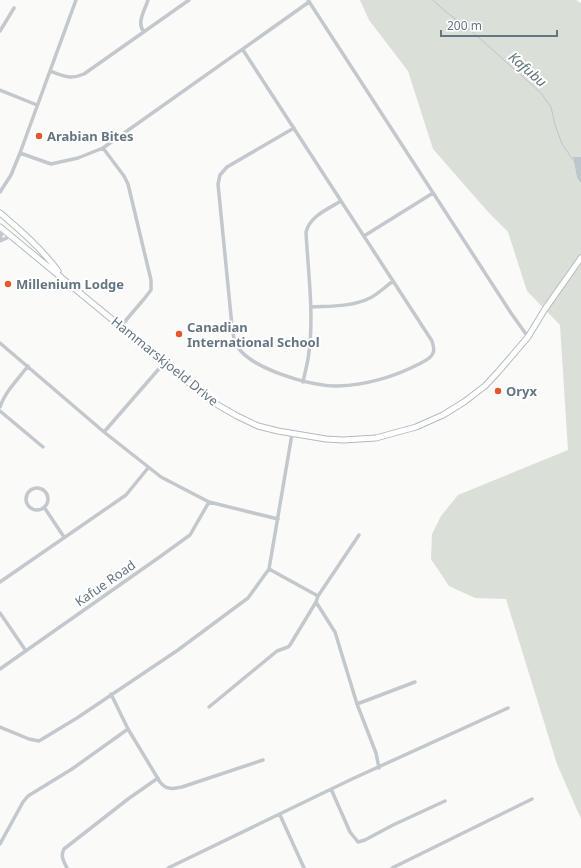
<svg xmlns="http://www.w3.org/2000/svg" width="581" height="868" viewBox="0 0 581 868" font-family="'Noto Sans',sans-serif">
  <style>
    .green { fill: #dadfd7 }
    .water { fill: #bbc7cb }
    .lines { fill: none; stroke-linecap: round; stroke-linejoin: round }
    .stream { stroke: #bbc7cb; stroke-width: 1 }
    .secondary-casing { stroke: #b3babf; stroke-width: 7 }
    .minor { stroke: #c3c8cc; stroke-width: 3.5 }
    .secondary { stroke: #fff; stroke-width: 5 }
    .poi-dot { fill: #e4572e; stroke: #fff; stroke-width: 1.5 }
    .labels { text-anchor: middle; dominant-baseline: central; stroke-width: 4; stroke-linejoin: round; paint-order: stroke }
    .poi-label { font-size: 13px; font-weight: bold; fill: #657683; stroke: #fff; text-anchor: start }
    .street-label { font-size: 13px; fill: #657683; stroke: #fff }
    .water-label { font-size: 14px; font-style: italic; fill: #60757c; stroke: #fff }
  </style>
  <rect width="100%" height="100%" fill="#fafaf8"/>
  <path class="green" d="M360,0H576L581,3V157H573L577,178L581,183V819L557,764L506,599L475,598L449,586L431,559L432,534L441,516L458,495L568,450L560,325L527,291L508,232L489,213L433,149L408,71L369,20Z"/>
  <path class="water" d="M573,157H581V183L577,178Z"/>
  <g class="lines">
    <path class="stream" d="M433,0L446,12L468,28L541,93L551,107L555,125L562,144L574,161"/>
    <defs>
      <path id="secondary" d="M0,213C21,231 42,249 58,271
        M0,227L211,401L237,416L258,426L278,431L326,439L343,440L376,438L416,427L443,415L464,402L485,386L498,372L528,337L545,309L581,258"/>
    </defs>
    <use href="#secondary" class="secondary-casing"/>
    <path class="minor" d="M308,0L511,313L528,337
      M0,31L14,8
      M144,32C136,23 145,10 148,0
      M243,50L432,341C433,345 435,349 433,353C431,359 424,361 419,364C394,377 365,385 337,386C310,386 251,369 237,346C232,337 232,326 231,316L218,184L220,175L227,167L294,128
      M50,71C63,76 70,80 84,74L189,0
      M0,90L37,105
      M103,148L124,176L128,184L151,280V290L144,299L121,326
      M20,153L51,164L78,158L103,148L309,2
      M0,192L11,175L20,153L76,0
      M364,236L433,193
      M0,239L3,229
      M0,241L11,236
      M311,307C330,306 352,307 370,298C378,294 385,287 393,281
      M0,343L104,432L161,477L209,502L278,519
      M303,382C305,372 308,362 309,352C314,313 308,271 306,232C310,216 328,209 341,201
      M0,407C5,392 18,379 28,366
      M0,411L43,447
      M104,432L164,363
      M26 499a11 11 0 1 1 22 0a11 11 0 1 1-22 0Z
      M44,507L64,537
      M269,569L318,596L359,535
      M0,582L126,495L148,468
      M318,596L316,602L335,632L357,704L376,753L379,768
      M0,613L26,651
      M0,669L161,556L190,535L209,502
      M357,704L415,682
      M209,707L277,651L288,647L290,645L316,602
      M0,727L29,739L39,741L77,718L178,650L248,598L269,569L292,434
      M128,729L160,782C166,790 173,789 182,787L263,760
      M331,789L350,832L358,842L365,840L393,825L445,801
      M280,815L304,868
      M0,844L23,802L28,796L72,769L128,729L111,694
      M67,868C64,862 60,856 64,849L128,799L158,778
      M168,868L352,779L508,708
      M392,868L532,799"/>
    <use href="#secondary" class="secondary"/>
  </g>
  <g class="poi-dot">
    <circle cx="39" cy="136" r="4"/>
    <circle cx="8" cy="284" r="4"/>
    <circle cx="179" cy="334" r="4"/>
    <circle cx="498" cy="391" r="4"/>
  </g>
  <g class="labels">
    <g class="poi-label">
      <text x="47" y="136">Arabian Bites</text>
      <text x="16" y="284">Millenium Lodge</text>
      <text x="187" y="327">Canadian<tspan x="187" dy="15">International School</tspan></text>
      <text x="506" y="391">Oryx</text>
    </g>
    <g class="street-label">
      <text transform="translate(165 361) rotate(39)">Hammarskjoeld Drive</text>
      <text transform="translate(105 583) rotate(-35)">Kafue Road</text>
    </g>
    <g class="water-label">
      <text transform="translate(528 69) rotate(41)">Kafubu</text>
    </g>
  </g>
  <path d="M441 30v6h116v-6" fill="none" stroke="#657683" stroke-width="2"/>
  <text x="447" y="30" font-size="12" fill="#657683" stroke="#ffffff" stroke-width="3" paint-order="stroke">200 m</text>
</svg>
